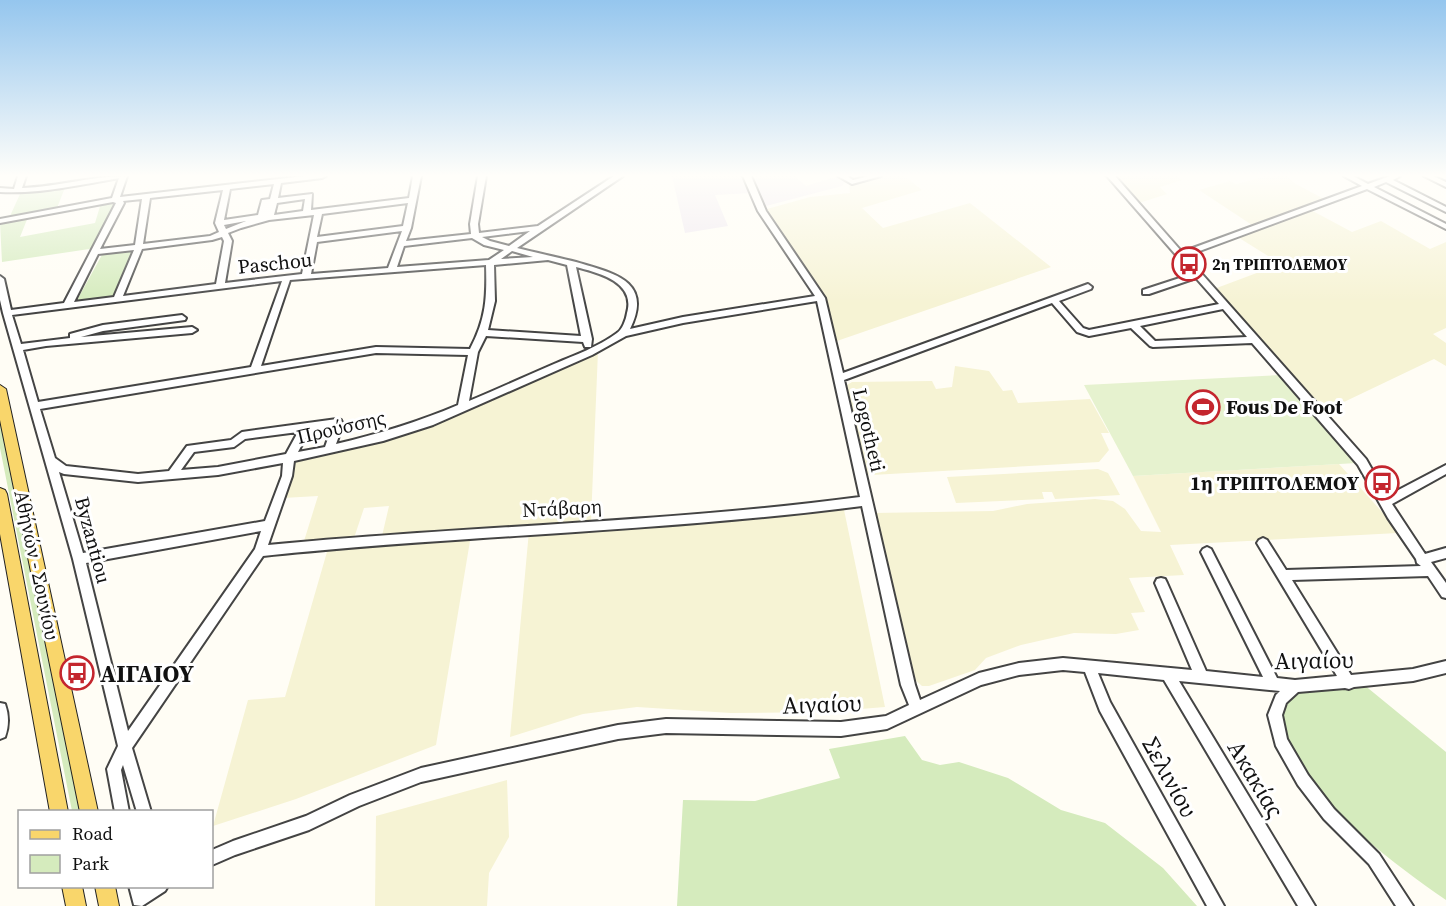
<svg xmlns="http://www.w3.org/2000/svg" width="1446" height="906" viewBox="0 0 1446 906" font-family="'Source Serif 4',serif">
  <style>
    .industrial { fill: #eee6ef }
    .farmland { fill: #f6f3d4 }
    .green { fill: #d5ebbd }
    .pitch { fill: #e6f2cf }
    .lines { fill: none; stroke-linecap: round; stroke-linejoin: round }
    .minor-casing { stroke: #444; stroke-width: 4 }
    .major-casing { stroke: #222; stroke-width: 2 }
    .minor { fill: #fff; fill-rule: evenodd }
    .major { fill: #f9d66b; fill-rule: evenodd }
    .labels { text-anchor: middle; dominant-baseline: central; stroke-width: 6; stroke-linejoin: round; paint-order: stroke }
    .far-poi-label { font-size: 16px; font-weight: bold; fill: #111; stroke: #fff; text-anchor: start }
    .street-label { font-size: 20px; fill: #111; stroke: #fff }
    .poi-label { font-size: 20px; font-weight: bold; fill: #111; stroke: #fff; text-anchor: start }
    .near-street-label { font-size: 24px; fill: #111; stroke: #fff }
    .near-poi-label { font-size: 24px; font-weight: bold; fill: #111; stroke: #fff; text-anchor: start }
  </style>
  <rect width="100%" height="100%" fill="#fffdf5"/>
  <path class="industrial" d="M672,176H744L751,193L715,195L728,226L685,233Z
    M753,176H795L806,186L838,176L845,182L842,186L766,206Z"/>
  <path class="farmland" d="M881,176H904L922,190L862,208L883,228L970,203L1051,267L834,342L826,300L781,237L767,209L810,197L850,193L849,184Z
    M1113,176H1176L1182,180L1160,187L1167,194L1136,204Z
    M1268,176H1286L1296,184L1324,199L1252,225L1199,190L1230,181L1236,184Z
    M1309,209L1352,232L1381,221L1430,249L1446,242V328L1433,334L1446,343V366L1434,359L1323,412L1214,289L1281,264L1236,236Z
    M598,351L591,521L382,536L389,506L364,508L354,538L304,541L318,496L283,498L295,460L383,439Z
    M955,366L989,371L1003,391L1012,390L1018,403L1090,399L1109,433H1101L1109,450L1099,462L872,475L865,474L847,385L852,382L932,381L936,389L952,387Z
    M1339,464L1391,522L1398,533L1170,545L1184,575L1129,578L1145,612L1131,613L1139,630L1116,634L1074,633L1021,645L986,658L975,670L929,686H922L912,677L874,513L993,511L1027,504L1095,499L1113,501L1125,509L1141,531L1161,532L1133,476Z
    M1098,469L1108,473L1120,495L1055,499L1052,492H1042L1044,499L956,503L947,477Z
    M843,505L885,707L824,712L731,713L637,707L583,714L510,737L529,531Z
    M471,535L436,745L296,799L213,826L248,700L285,697L329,545Z
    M507,780L509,837L489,873L487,906H375L376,816Z"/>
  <path class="green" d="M66,185L57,208L10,216L21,192Z
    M117,202L96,248L2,262L0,222L28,217L20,237L95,223L101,203Z
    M137,249L115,298L76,302L103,253Z
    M0,419L80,811H72L0,448Z
    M1363,684L1446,752V900C1390,861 1328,815 1294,755C1287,743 1283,728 1279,716L1285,701L1300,690Z
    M905,736L922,760L940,765L959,762L1008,778L1061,810L1105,823L1163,868L1197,906H677L683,800L755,801L840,778L829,749Z"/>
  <path class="pitch" d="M1281,375L1357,463L1133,476L1084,385Z"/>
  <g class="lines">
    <defs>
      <path id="minor" d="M18,176H26L22,188C57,187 91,176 127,176L120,197L305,176H326L322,178L281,183L278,198L312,194L311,210L409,198L413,176H421L411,228L406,241L471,234L470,224L478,176H486L478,224L479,233L538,226L614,176H623L517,248C536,253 557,257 576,262C612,273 654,280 630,329L683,317L815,296L758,211L743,176H751L766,211L825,298L843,373L1088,284L1092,287L1091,289L1059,301L1083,328L1089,330L1219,304L1196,278L1149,294H1143V290L1192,274L1179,258H1176V255L1107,176H1115L1182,252L1362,186L1344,176H1353L1368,184L1390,176H1400L1393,180L1446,207V212L1386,182L1374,187L1446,224V229L1367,189L1186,256L1366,459L1387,496L1446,465V474L1392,504L1425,554L1446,548V558L1431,562L1446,583V598L1442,597L1428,576L1292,580L1351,675L1413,669L1446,661V673L1413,681L1354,687L1349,689L1345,688L1298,692L1286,703L1282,715L1287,739L1308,775L1334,809L1379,854L1413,906H1396L1369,864L1324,819L1298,785L1276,746L1268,715L1276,695L1280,691L1179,681L1315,906H1298L1164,680L1098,673L1110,702L1224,906H1207L1100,711L1085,672L1063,670L1019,675L981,685L887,729L841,736L666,733L618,739L421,782L359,806L309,830L235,855L212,865V850L233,841L306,816L350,795L421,768L618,725L666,719L841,722L886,716L909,705L901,685L862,506C663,532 462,535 263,556L132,748L151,812H137L123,765L121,770L129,812H115L107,769L118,746L73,559L3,313L0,300V276L4,279L11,310L64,303L116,203L113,202L0,223V219L112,198L119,178C79,185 40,194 0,192V188L14,189ZM274,184L270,199L262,200L258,215L224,220L230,189ZM223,190L215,223L219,232L210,236L143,244L150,198ZM142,199L135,245L100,249L124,203L123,201ZM305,199L303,211L274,215L277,203ZM408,203L403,226L317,237L322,214ZM314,215L302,274L225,283L232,241L228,233L241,228L269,220ZM246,221L226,229L224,225ZM402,231L388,268L311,274L317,242ZM530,231L509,246L490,241L482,237ZM222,237L224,241L216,284L123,296L142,249L212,240ZM472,238L484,245L504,250L489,260L397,267L404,246ZM134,250L114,297L74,302L98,254ZM512,251L533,257L501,259ZM548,260L567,265L581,336L488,330L495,301L494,265ZM486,265C487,298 486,319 470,349L376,347L261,366L290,280ZM576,267C599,273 636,282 627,313C626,320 622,330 617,333C598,347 575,355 554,364C526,376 498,389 469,401L478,352L486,336L583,342L585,347H591L592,339ZM282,281L251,367L38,402L23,350L46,346L192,333L197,330L192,327L81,337L103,331L185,320L186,318L182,315L103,325L70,334V338L21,344L12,315ZM817,301L860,497C664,523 465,526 268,545L292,476L294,461L383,441L433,425L592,355L626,336L683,323ZM1052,303L1077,332L1089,336L1131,328L1150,346L1153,347L1252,343L1358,465L1388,518L1416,559L1417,563L1421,566L1286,570L1267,540L1263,538L1259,540L1257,543L1337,676L1295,680L1277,678L1211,549L1207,547L1203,549L1201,552L1263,677L1206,671L1167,583L1165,579L1161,578L1157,579L1155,583L1192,670L1063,658L1019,663L979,673L920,700L915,685L844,380ZM1223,309L1247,337L1155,341L1140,326ZM376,353L468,355L458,405C418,422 378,434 336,444L343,425L341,420L337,419L242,432L231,440L187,446L169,471L138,474L66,466L55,458L40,409ZM332,427L325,447L298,452L309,431ZM298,432L286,454L218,467L181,470L194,452L234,447L245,439ZM283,463L282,476L265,521L83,553L59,472L64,474L138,482L218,475ZM261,531L255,549L128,731L86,563Z
        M838,176H847L853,180L869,176H881L852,184Z
        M1424,176H1433L1446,182V187Z
        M0,703L5,704C9,715 9,726 5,737L0,739Z
        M129,886H168L165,891L142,906L134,905Z"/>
      <path id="major" d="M0,385L6,389L98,812H80L0,420Z
        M0,488L5,490L7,494L68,812H50L0,534Z
        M62,886H82L86,906H66Z
        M95,886H115L119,906H99Z"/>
    </defs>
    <use href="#minor" class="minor-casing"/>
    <use href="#major" class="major-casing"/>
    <use href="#minor" class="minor"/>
    <use href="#major" class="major"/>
  </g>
  <linearGradient id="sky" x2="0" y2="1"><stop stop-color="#95c6ee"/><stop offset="0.58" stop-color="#fffefa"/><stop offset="1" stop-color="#fffefa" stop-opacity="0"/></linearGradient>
  <rect width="1446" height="303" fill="url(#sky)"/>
  <defs>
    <symbol id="bus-ring" viewBox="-11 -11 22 22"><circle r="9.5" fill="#fff" stroke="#c4262e" stroke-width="1.5"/><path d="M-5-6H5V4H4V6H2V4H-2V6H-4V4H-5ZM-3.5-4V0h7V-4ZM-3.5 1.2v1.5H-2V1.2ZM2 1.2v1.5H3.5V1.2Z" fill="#c4262e"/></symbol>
    <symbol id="stadium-ring" viewBox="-11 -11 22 22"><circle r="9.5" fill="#fff" stroke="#c4262e" stroke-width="1.5"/><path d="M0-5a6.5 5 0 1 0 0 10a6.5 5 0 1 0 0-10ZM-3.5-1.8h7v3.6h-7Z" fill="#c4262e"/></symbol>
  </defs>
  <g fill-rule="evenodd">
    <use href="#bus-ring" x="1170" y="245" width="38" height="38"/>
    <use href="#stadium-ring" x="1184" y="388" width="38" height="38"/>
    <use href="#bus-ring" x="1363" y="464" width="38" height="38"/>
    <use href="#bus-ring" x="58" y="654" width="38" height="38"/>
  </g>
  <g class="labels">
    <g class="far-poi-label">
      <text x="1212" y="264">2η ΤΡΙΠΤΟΛΕΜΟΥ</text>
    </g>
    <g class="street-label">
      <text transform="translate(275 263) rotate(-6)">Paschou</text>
      <text transform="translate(341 427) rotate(-13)">Προύσσης</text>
      <text transform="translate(869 430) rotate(77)">Logotheti</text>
      <text transform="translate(562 508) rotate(-3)">Ντάβαρη</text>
      <text transform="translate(93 540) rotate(75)">Byzantiou</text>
      <text transform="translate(37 565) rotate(78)">Αθήνών - Σουνίου</text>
    </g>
    <g class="poi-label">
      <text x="1226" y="407">Fous De Foot</text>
      <text x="1359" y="483" text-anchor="end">1η ΤΡΙΠΤΟΛΕΜΟΥ</text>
    </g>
    <g class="near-street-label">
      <text transform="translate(1314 660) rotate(-1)">Αιγαίου</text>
      <text transform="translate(822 704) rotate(-2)">Αιγαίου</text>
      <text transform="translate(1170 777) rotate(61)">Σελινίου</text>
      <text transform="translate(1256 779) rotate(59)">Ακακίας</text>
    </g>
    <g class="near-poi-label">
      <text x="100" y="673">ΑΙΓΑΙΟΥ</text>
    </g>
  </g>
  <rect x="18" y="810" width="195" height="78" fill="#ffffff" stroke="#a0a0a0" stroke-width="1.5"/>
  <rect x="30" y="830" width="30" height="9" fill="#f9d66b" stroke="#a0a0a0" stroke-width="1.5"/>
  <text x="72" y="840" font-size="18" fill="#111111">Road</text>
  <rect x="30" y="855" width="30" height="18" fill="#d5ebbd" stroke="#a0a0a0" stroke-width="1.5"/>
  <text x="72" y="870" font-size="18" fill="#111111">Park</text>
</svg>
